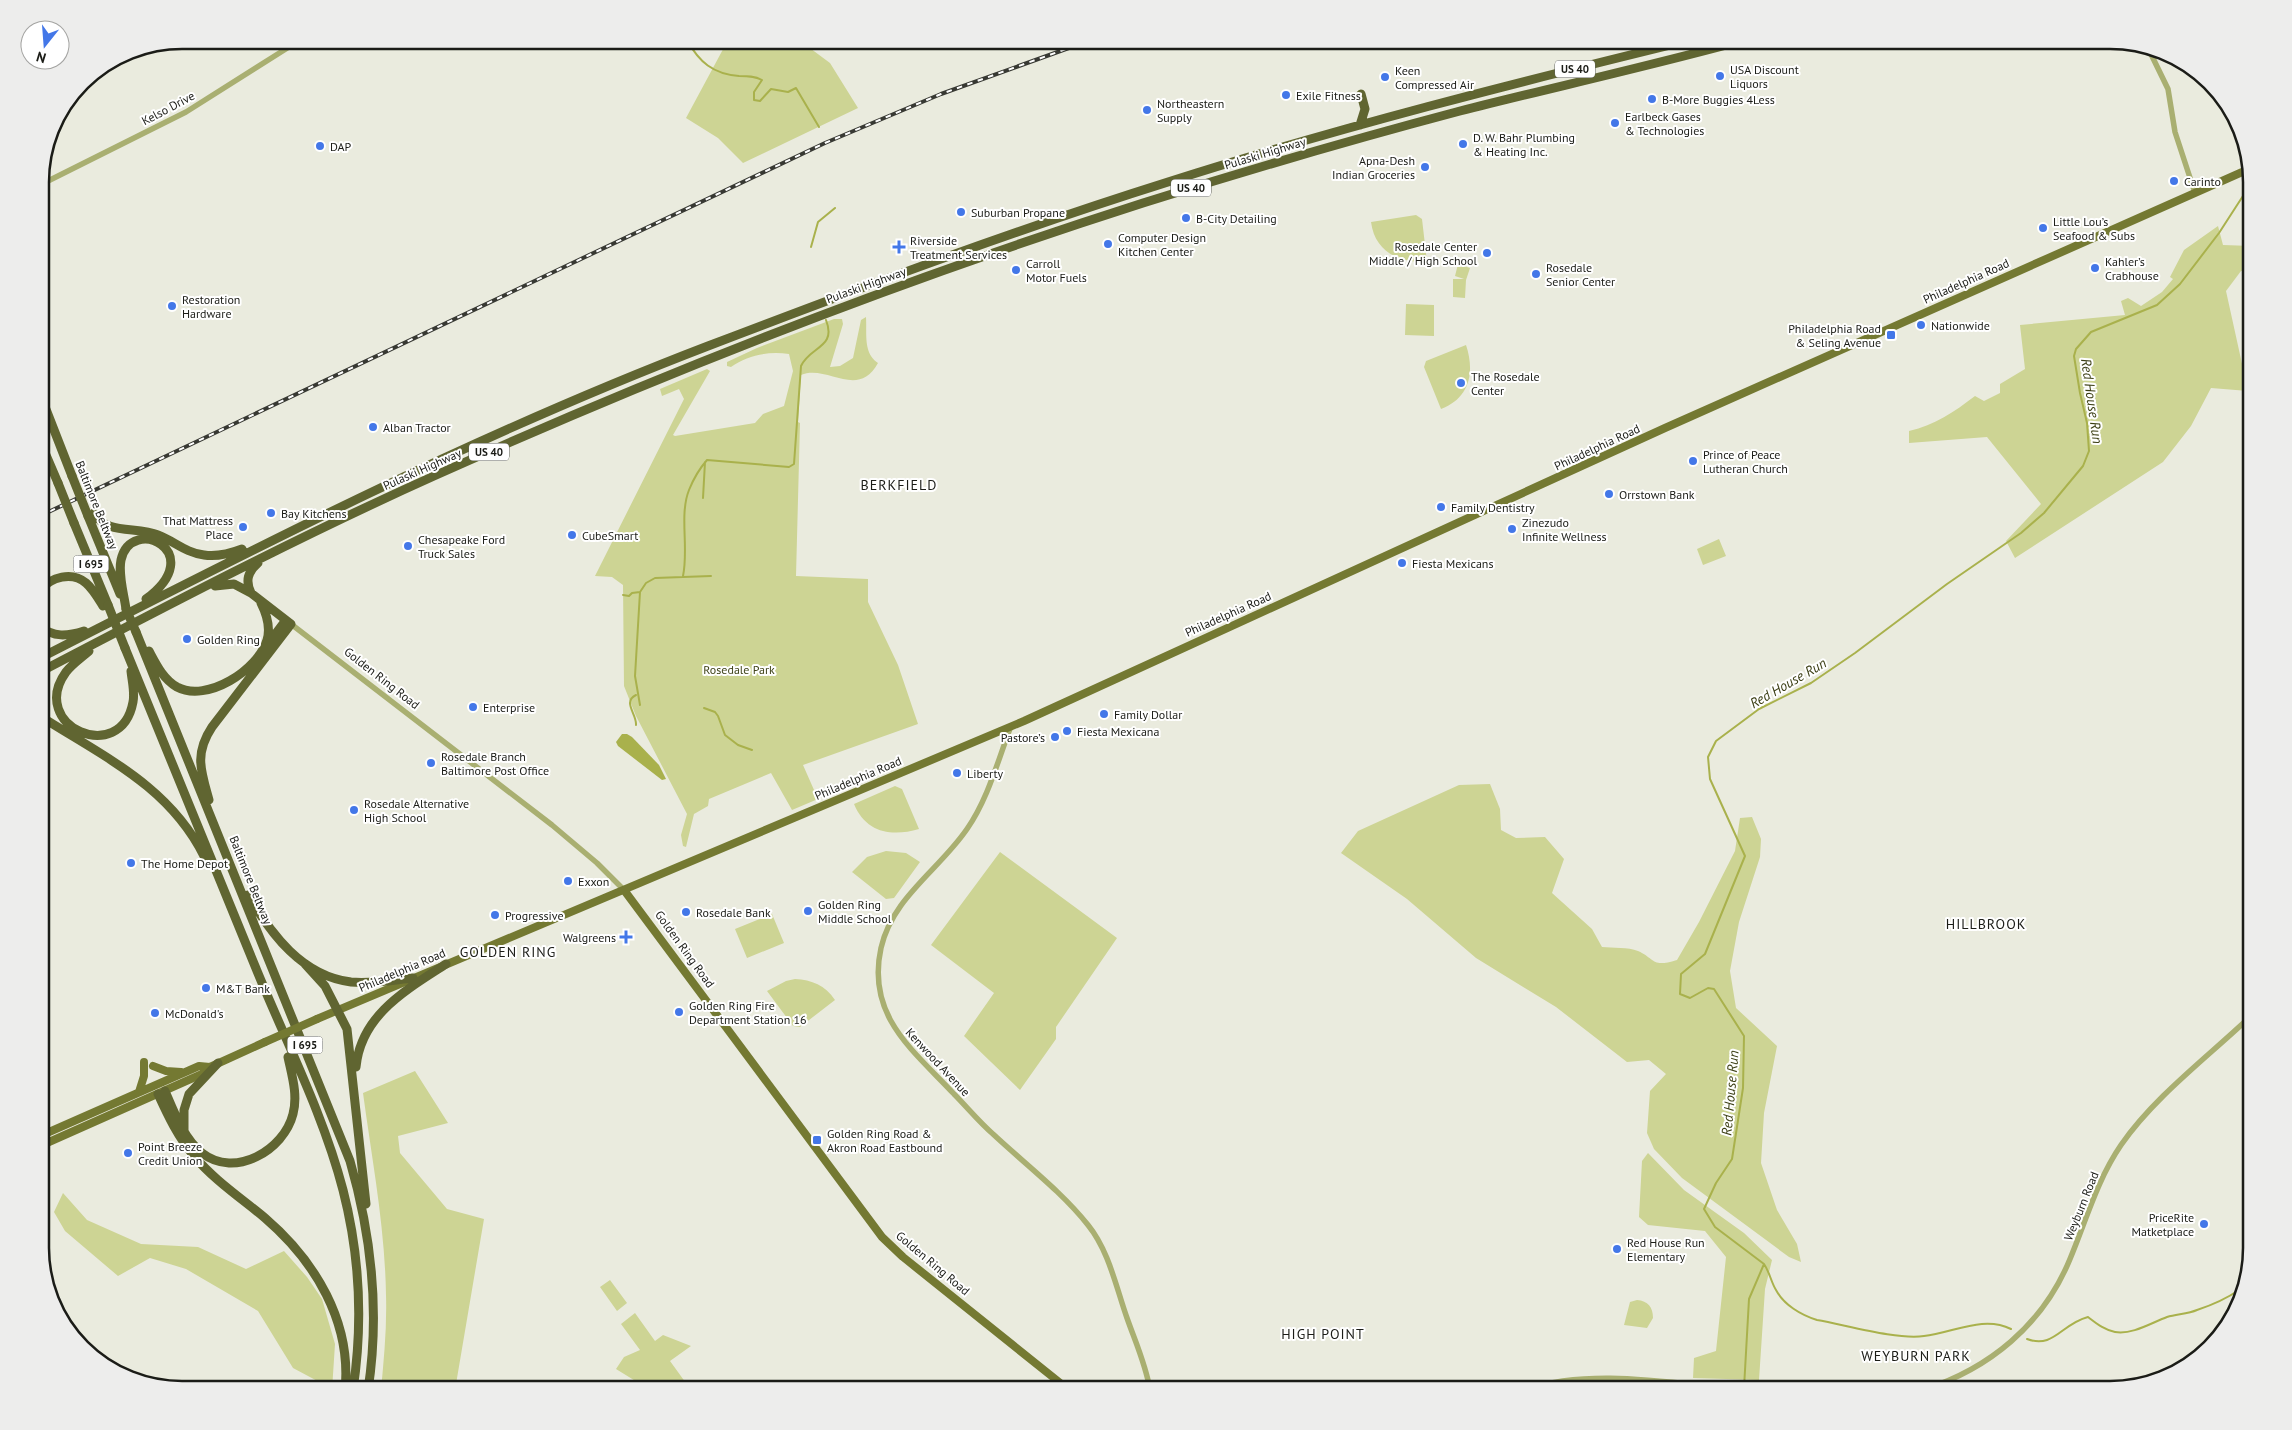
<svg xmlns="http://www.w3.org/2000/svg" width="2292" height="1430" viewBox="0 0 2292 1430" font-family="'PT Sans',sans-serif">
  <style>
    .green { fill: #cdd494 }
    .water { fill: #a9b14c }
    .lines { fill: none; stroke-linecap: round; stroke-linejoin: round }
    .stream { stroke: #a9b14c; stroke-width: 2 }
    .minor { stroke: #a9af71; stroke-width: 5.5 }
    .major { stroke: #747932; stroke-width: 8 }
    .highway { stroke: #606531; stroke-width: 9 }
    .rail-casing { stroke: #383933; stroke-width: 4 }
    .rail { stroke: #fff; stroke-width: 2; stroke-dasharray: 5.5; stroke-linecap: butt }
    .major-bridge { stroke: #747932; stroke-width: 8 }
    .highway-bridge { stroke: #606531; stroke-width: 9 }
    .poi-dot { fill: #4377e8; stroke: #fff; stroke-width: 2 }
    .labels { text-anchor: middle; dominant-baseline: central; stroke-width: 4; stroke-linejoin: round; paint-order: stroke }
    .shield { fill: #fff; stroke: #5f605d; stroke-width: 1 }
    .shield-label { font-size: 11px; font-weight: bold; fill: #1b1c17 }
    .poi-label { font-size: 12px; fill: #1b1c17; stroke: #fff; text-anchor: start }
    .street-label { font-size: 12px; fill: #1b1c17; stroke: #fff }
    .park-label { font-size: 12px; fill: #3f4319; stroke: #fff }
    .water-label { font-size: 14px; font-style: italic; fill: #3c3f15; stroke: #fff }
    .neighbourhood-label { font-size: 14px; letter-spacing: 1px; fill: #1b1c17; stroke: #fff }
    .rim { fill: none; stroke: #1b1c17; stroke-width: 2.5 }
  </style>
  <rect width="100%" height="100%" fill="#eaebde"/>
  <path class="green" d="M728,40H799L830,63L858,108L743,163L718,138L686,118Z
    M1416,215L1422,219L1427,262C1399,263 1375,252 1371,222Z
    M2218,226L2223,245L2252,246V271H2241L2226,291L2248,391L2211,388L2191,426L2163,462L2015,558L2006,541L2041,504L1987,437L1909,443V431C1935,425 1954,412 1975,396L1984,401L2000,393V384L2025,369L2020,325L2125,315L2121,301L2128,298L2141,306L2162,292L2173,279L2170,277L2184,250Z
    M1458,264L1470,268L1466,280L1465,298L1453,297V279H1464L1455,276Z
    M1406,304L1434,305V336L1405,335Z
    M866,317C867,334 863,353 878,363C858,400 827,364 801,375L798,422L800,423L796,576L868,579V602L898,665L918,724L803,765L818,799L792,810L771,773L709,799L708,806L694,814L686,847L683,846L681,835L687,814L636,716L624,686L623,585L612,577L595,576L684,399L679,389L662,396L660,389L707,369L710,371L673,435L675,436L755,423L763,414L784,406L793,371L789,354C768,351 748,355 731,367L727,366V362L757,348L834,319H842L843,324L830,367L840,366L853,358L861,320Z
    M1466,345C1475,372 1470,398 1441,409L1424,367L1426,361Z
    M1719,539L1726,556L1703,565L1697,549Z
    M1490,784L1500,809L1501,830L1516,838L1545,837L1564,859L1552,893L1592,929L1602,947C1613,948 1628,947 1638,951C1656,959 1651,968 1677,960L1699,922L1735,851L1740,818L1752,817L1761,839L1760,857L1739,922L1730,971L1736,1008L1777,1046L1764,1113L1761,1163L1777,1210L1797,1244L1801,1262L1789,1257L1682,1178L1654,1149L1647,1133L1650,1091L1666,1074L1649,1060L1627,1062L1556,1007L1476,958L1407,899L1341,853L1358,831L1459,785Z
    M895,786L902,789L919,829C892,837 866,833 854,804Z
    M886,851L906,853L920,862L894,898L886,899L852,872L867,857Z
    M1000,852L1117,938L1056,1027V1039L1020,1090L964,1036L994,993L931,945Z
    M772,914L784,943L747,958L735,929Z
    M795,979C812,980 825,985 835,1000L800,1027L793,1026L767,991L786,981Z
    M415,1071L448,1123L398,1136L400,1153L447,1209L484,1219L455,1390H381C384,1358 387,1327 386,1295C385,1227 372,1160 363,1093Z
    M1648,1153L1684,1190L1744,1233L1772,1260L1765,1289L1759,1380L1693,1378L1694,1358L1716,1351L1726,1257L1705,1231L1648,1225L1639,1217L1642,1161Z
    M63,1193L87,1220L141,1244L198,1247L246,1269L284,1251L307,1277L322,1299L335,1344L332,1390H323V1384L293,1368L258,1311L186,1269L150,1258L118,1276L65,1231L54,1212Z
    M610,1280L627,1303L617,1311L600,1287Z
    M1637,1300C1648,1301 1653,1307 1653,1318L1647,1328L1624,1325L1630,1302Z
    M635,1313L655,1341L663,1335L691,1346L670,1361L691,1390H650L616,1369L624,1357L640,1350L621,1324Z"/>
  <path class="water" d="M622,734H627L632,737L659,765L666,779L662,780L618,746L616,742Z"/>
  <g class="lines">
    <path class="stream" d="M687,40C699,62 713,74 739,76C747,76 755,76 762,80L754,92V100L760,101L771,89L788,92L796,88L819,127
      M811,247L818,222L835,208
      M703,498L705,462
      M683,576C689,548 679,515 689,490C693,480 700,468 707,460L789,467L794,464L801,366C810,346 837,348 826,320
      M623,595L629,596L632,593L640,592
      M640,705L635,676L640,592L646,583L655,578L711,576
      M704,708L715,712L718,716L725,735L738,745L752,750
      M636,725C637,714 622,702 636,695
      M1764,1264C1770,1273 1771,1282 1776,1290C1784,1305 1801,1315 1817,1320C1846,1325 1897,1340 1924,1336C1953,1333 1983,1315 2011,1329
      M2027,1339C2054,1349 2061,1324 2088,1317C2096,1323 2104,1330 2115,1332C2132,1335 2151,1323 2167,1317C2177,1314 2188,1314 2197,1310C2212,1305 2226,1299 2239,1290
      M1744,1388L1749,1299L1764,1264L1715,1227L1704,1209L1716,1183L1732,1159L1743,1088L1744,1036L1714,989L1708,988L1690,998L1680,994L1681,974L1705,954L1745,856L1710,779L1708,757L1716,741L1759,709L1811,683L1855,653L1947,584L2021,533L2044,513L2083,466L2089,451L2087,423L2080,393L2074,356L2076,349L2091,332L2157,305L2180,284L2219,233L2252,182"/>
    <path class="minor" d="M2150,52L2168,89L2175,132L2195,193
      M40,185L186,112L300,40
      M291,624L552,825L597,863L624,890
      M1011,726C998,760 988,799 967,829C939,870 892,898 881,948C866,1016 913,1050 954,1094C967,1107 979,1122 993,1134C1025,1164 1061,1191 1088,1225C1109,1251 1116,1287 1127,1318C1135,1341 1146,1365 1150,1390
      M1523,1390C1593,1367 1674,1384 1746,1390
      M1923,1390C1989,1369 2043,1325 2070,1259C2086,1221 2097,1180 2121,1145C2155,1096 2209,1056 2252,1015"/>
    <path class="major" d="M624,890L882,1237L903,1257L1069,1390
      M317,1019L1024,721L1665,428L2249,169
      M153,1066L166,1071L181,1072
      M139,1092L144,1076V1062
      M40,1136L199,1066L210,1067
      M40,1146L202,1074L210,1067L265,1042"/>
    <path class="highway" d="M1360,125L1365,109L1361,94
      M40,394L72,476
      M40,441L58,483
      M94,513C106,535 137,526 158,535C174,541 186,553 204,555C217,557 229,554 242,549
      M88,516L120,594
      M74,523L108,605
      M40,590C51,577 72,571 86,583C93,589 98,598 103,606
      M251,593C245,580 248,572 258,563
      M126,609C124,594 118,575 121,560C131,514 210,552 146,599
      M40,626C53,638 68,636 84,631
      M136,632L350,1161C372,1237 380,1312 368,1390
      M268,644L286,620
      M125,648C168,754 211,860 255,966C285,1040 323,1113 343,1190C360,1256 363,1323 353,1390
      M89,651C81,658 72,664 66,672C27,726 121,767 133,702C135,692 132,681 131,671
      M149,651C156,664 163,679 177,687C207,703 258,670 267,640C271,627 267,615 261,603
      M40,658C259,546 478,434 708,346C860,288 1012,231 1168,182C1340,127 1515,83 1691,40
      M40,672C170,604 300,536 434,476C665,372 902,280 1143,203C1248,170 1354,139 1460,111C1555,87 1650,66 1745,40
      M40,716C104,757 169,786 204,856
      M209,800C201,771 194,754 212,727L291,624L251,593L234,584L215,586
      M248,895C271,934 302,976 351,982C372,984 393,980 413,978
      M305,964L325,986L347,1029L366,1204
      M356,1067C361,1015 406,990 446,964
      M165,1091C174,1112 184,1139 202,1153C235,1179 284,1150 293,1114C298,1095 292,1076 288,1057
      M158,1094C168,1116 178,1137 194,1156C214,1180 241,1198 265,1218C315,1261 352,1322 345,1390
      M184,1130V1110L189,1094L218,1063
      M2173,1373L2201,1352"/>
    <defs>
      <path id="rail" d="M40,516L825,143L941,94L1091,40"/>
    </defs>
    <use href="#rail" class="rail-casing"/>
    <use href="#rail" class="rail"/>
    <path class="major-bridge" d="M265,1042L317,1019"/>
    <path class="highway-bridge" d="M72,476L88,516
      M58,483L74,523
      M108,605L125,648
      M126,609L136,632"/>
  </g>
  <g class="poi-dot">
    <circle cx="1720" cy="76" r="5"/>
    <circle cx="1385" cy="77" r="5"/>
    <circle cx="1286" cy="95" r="5"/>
    <circle cx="1652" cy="99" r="5"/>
    <circle cx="1147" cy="110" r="5"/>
    <circle cx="1615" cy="123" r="5"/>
    <circle cx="1463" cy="144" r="5"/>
    <circle cx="320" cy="146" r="5"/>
    <circle cx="1425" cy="167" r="5"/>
    <circle cx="2174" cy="181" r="5"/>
    <circle cx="961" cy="212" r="5"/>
    <circle cx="1186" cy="218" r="5"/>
    <circle cx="2043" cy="228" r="5"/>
    <circle cx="1108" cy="244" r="5"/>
    <path d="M896.5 239.5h5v5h5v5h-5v5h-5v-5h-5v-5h5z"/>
    <circle cx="1487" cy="253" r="5"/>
    <circle cx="2095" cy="268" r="5"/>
    <circle cx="1016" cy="270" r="5"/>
    <circle cx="1536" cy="274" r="5"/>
    <circle cx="172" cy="306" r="5"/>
    <circle cx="1921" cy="325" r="5"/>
    <rect x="1886" y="330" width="10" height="10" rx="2.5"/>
    <circle cx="1461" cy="383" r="5"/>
    <circle cx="373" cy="427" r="5"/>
    <circle cx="1693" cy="461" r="5"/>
    <circle cx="1609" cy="494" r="5"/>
    <circle cx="1441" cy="507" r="5"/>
    <circle cx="271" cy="513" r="5"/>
    <circle cx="243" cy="527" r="5"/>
    <circle cx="1512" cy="529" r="5"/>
    <circle cx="572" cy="535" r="5"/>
    <circle cx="408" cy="546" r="5"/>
    <circle cx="1402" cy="563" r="5"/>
    <circle cx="187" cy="639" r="5"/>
    <circle cx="473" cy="707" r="5"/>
    <circle cx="1104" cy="714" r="5"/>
    <circle cx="1067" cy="731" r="5"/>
    <circle cx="1055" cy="737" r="5"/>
    <circle cx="431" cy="763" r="5"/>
    <circle cx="957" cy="773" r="5"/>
    <circle cx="354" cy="810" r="5"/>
    <circle cx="131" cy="863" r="5"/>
    <circle cx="568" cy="881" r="5"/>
    <circle cx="808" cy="911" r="5"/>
    <circle cx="686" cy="912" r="5"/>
    <circle cx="495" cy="915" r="5"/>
    <path d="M623.5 929.5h5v5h5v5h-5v5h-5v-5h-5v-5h5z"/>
    <circle cx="206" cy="988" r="5"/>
    <circle cx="679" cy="1012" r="5"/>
    <circle cx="155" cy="1013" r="5"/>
    <rect x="812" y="1135" width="10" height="10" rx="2.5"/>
    <circle cx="128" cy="1153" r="5"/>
    <circle cx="2204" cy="1224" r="5"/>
    <circle cx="1617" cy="1249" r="5"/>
  </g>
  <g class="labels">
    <g class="shield">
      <rect x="1555" y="60.5" width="40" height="17" rx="4"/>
      <rect x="1171" y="179.5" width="40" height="17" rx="4"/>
      <rect x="469" y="443.5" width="40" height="17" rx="4"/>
      <rect x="73.5" y="555.5" width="35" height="17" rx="4"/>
      <rect x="287.5" y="1036.5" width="35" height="17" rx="4"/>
    </g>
    <g class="shield-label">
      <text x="1575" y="69">US 40</text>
      <text x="1191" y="188">US 40</text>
      <text x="489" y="452">US 40</text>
      <text x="91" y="564">I 695</text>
      <text x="305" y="1045">I 695</text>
    </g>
    <g class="poi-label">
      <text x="1730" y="69">USA Discount<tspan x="1730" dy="14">Liquors</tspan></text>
      <text x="1395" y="70">Keen<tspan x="1395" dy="14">Compressed Air</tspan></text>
      <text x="1296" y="95">Exile Fitness</text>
      <text x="1662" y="99">B-More Buggies 4Less</text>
      <text x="1157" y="103">Northeastern<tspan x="1157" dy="14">Supply</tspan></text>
      <text x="1625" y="116">Earlbeck Gases<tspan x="1625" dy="14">&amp; Technologies</tspan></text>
      <text x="1473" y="137">D. W. Bahr Plumbing<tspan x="1473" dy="14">&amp; Heating Inc.</tspan></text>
      <text x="330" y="146">DAP</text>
      <text x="1415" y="160" text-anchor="end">Apna-Desh<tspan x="1415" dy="14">Indian Groceries</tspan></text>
      <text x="2184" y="181">Carinto</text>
      <text x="971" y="212">Suburban Propane</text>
      <text x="1196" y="218">B-City Detailing</text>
      <text x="2053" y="221">Little Lou’s<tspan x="2053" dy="14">Seafood &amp; Subs</tspan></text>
      <text x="1118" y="237">Computer Design<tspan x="1118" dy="14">Kitchen Center</tspan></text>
      <text x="910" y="240">Riverside<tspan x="910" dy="14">Treatment Services</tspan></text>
      <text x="1477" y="246" text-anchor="end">Rosedale Center<tspan x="1477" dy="14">Middle / High School</tspan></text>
      <text x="2105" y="261">Kahler’s<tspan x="2105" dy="14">Crabhouse</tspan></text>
      <text x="1026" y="263">Carroll<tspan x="1026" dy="14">Motor Fuels</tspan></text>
      <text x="1546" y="267">Rosedale<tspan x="1546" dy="14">Senior Center</tspan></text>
      <text x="182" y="299">Restoration<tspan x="182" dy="14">Hardware</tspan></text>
      <text x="1931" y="325">Nationwide</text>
      <text x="1881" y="328" text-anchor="end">Philadelphia Road<tspan x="1881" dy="14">&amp; Seling Avenue</tspan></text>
      <text x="1471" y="376">The Rosedale<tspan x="1471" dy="14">Center</tspan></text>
      <text x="383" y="427">Alban Tractor</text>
      <text x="1703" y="454">Prince of Peace<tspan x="1703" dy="14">Lutheran Church</tspan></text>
      <text x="1619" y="494">Orrstown Bank</text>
      <text x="1451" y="507">Family Dentistry</text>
      <text x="281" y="513">Bay Kitchens</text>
      <text x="233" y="520" text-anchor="end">That Mattress<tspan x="233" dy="14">Place</tspan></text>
      <text x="1522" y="522">Zinezudo<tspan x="1522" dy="14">Infinite Wellness</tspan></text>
      <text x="582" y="535">CubeSmart</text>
      <text x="418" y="539">Chesapeake Ford<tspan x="418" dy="14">Truck Sales</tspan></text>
      <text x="1412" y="563">Fiesta Mexicans</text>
      <text x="197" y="639">Golden Ring</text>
      <text x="483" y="707">Enterprise</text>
      <text x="1114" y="714">Family Dollar</text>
      <text x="1077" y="731">Fiesta Mexicana</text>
      <text x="1045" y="737" text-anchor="end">Pastore’s</text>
      <text x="441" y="756">Rosedale Branch<tspan x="441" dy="14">Baltimore Post Office</tspan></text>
      <text x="967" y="773">Liberty</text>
      <text x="364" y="803">Rosedale Alternative<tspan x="364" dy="14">High School</tspan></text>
      <text x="141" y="863">The Home Depot</text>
      <text x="578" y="881">Exxon</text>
      <text x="818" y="904">Golden Ring<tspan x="818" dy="14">Middle School</tspan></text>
      <text x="696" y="912">Rosedale Bank</text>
      <text x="505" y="915">Progressive</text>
      <text x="616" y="937" text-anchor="end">Walgreens</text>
      <text x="216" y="988">M&amp;T Bank</text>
      <text x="689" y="1005">Golden Ring Fire<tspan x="689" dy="14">Department Station 16</tspan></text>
      <text x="165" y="1013">McDonald's</text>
      <text x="827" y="1133">Golden Ring Road &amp;<tspan x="827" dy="14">Akron Road Eastbound</tspan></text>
      <text x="138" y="1146">Point Breeze<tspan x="138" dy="14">Credit Union</tspan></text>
      <text x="2194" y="1217" text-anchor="end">PriceRite<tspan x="2194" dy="14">Matketplace</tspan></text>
      <text x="1627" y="1242">Red House Run<tspan x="1627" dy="14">Elementary</tspan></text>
    </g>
    <g class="street-label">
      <text transform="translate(168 108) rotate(-28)">Kelso Drive</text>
      <text transform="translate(1265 153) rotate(-17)">Pulaski Highway</text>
      <text transform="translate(1966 281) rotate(-24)">Philadelphia Road</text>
      <text transform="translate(866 285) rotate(-20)">Pulaski Highway</text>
      <text transform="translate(1597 447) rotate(-25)">Philadelphia Road</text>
      <text transform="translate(422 469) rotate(-24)">Pulaski Highway</text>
      <text transform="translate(97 505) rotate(68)">Baltimore Beltway</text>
      <text transform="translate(1228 614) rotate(-24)">Philadelphia Road</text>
      <text transform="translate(382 678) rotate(38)">Golden Ring Road</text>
      <text transform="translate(858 778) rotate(-23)">Philadelphia Road</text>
      <text transform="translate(251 880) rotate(68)">Baltimore Beltway</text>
      <text transform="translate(685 949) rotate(54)">Golden Ring Road</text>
      <text transform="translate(402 970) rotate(-23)">Philadelphia Road</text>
      <text transform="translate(938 1062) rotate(47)">Kenwood Avenue</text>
      <text transform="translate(2081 1206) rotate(-68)">Weyburn Road</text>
      <text transform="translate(933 1263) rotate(40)">Golden Ring Road</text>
    </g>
    <g class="park-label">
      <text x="739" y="669">Rosedale Park</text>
    </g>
    <g class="water-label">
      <text transform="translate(2092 401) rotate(82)">Red House Run</text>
      <text transform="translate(1788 683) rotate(-30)">Red House Run</text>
      <text transform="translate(1730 1093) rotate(-85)">Red House Run</text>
    </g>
    <g class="neighbourhood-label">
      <text x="899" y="485">BERKFIELD</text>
      <text x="1986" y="924">HILLBROOK</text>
      <text x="508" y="952">GOLDEN RING</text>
      <text x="1323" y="1334">HIGH POINT</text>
      <text x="1916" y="1356">WEYBURN PARK</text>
    </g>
  </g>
  <path d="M0 0H2292V1430H0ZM182 49H2110A133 133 0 0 1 2243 182V1248A133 133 0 0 1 2110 1381H182A133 133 0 0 1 49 1248V182A133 133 0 0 1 182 49Z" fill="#ededec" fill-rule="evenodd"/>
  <path class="rim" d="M182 49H2110A133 133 0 0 1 2243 182V1248A133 133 0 0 1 2110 1381H182A133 133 0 0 1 49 1248V182A133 133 0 0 1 182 49Z"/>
  <g transform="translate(45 45) rotate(197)"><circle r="24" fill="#ffffff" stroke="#a4a4a2"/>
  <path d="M0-4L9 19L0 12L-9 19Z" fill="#4377e8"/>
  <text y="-8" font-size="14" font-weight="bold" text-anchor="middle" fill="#1b1c17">N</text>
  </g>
</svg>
